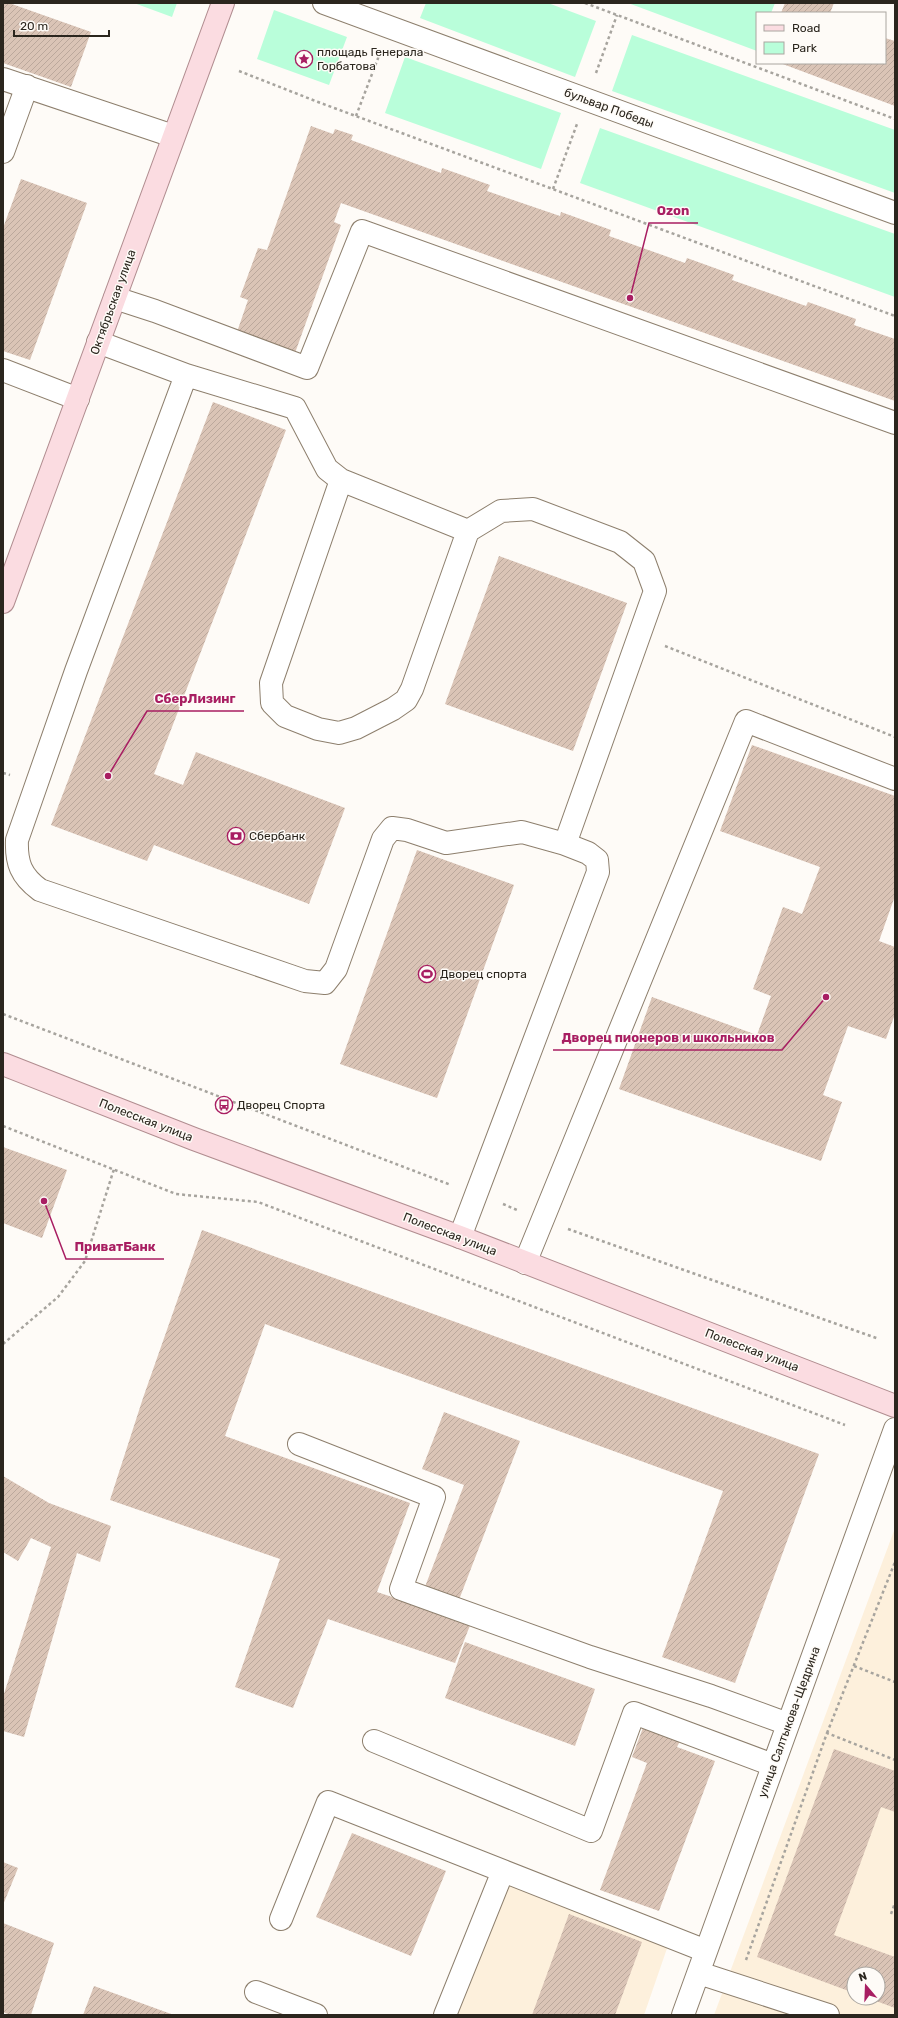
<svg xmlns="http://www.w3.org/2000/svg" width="898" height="2018" viewBox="0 0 898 2018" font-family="Rubik,sans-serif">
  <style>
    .commercial { fill: #fdf0dc; fill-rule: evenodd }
    .green { fill: #b9feda }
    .building { fill: url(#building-hatch) }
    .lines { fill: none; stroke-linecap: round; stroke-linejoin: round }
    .minor-casing { stroke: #8d7f6d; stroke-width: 24 }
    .major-casing { stroke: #b18d90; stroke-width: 24 }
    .path { stroke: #a7a49e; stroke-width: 2.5; stroke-dasharray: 3 3; stroke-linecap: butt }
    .minor { stroke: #fff; stroke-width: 22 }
    .major { stroke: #fbdce1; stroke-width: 22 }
    .labels { text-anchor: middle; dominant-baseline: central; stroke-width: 3; stroke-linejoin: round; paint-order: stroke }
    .poi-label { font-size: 12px; fill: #2b261e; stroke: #fefbf7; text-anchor: start }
    .street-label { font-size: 12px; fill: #2b261e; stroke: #fefbf7 }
    .leader { fill: none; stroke: #a81e62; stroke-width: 1.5 }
    .callout-dot { fill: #a81e62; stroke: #fefbf7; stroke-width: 1.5 }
    .callout-label { font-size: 13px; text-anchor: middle; font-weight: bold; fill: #a81e62; stroke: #fefbf7; stroke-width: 3; stroke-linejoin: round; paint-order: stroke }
  </style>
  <defs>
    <pattern id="building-hatch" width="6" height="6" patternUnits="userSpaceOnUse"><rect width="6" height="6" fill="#dac4b6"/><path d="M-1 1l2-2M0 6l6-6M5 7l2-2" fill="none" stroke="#bba89c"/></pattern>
  </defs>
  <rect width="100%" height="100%" fill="#fefbf7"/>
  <path class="commercial" d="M895,1528V2015H714ZM854,1974H878V1998H854Z
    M504,1865L673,1931L644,2015H444Z"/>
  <path class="green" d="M134,3H177L172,17Z
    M426,3H548L596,21L575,77L420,18Z
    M628,3H775L771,13H757V51Z
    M274,10L347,37L329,85L257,59Z
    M632,35L895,130V193L612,91Z
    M405,57L561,113L541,169L385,113Z
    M600,128L895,234V297L580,183Z"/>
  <path class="building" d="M3,3H9L91,32L71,87L3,63Z
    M785,3H834L830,13H781Z
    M885,38L895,41V106L780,63H885Z
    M311,126L333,134L335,129L353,135L351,140L441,173L442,168L490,185L487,191L560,216L561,212L611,230L609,236L685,263L687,258L734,275L732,280L806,306L808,302L856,319L854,325L895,339V401L341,203L334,222L341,225L295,353L237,332L248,300L240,297L258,248L267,250Z
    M21,179L87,203L30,360L3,351V228Z
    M213,402L286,430L154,774L183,785L196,752L345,808L309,904L154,845L147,861L51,825Z
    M499,556L627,603L573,751L445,704Z
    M752,745L895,796V896L879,941L895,947V1014L886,1039L848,1026L823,1095L842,1102L821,1161L619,1089L652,997L757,1035L771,996L753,989L783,907L802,914L820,867L720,831Z
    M417,850L514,885L437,1098L340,1064Z
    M3,1147L67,1170L42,1238L3,1223Z
    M202,1230L819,1454L735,1683L662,1657L723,1491L265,1324L225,1436L410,1503L377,1592L471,1623L455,1663L328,1619L293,1708L235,1687L280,1559L110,1500L143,1398Z
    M444,1412L520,1441L457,1605L423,1592L464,1485L422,1469Z
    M3,1476L49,1503L111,1526L100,1562L77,1553L24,1737L3,1731V1697L51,1547L31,1538L18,1561L3,1552Z
    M465,1642L595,1689L575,1746L445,1698Z
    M644,1725L681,1739L677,1747L715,1761L659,1911L600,1890L647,1763L632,1757Z
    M834,1749L895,1771V1812L881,1807L834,1935L895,1957V2008L868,1998H878V1974H854V1993L757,1957Z
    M352,1833L446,1871L411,1956L316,1917Z
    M3,1862L18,1868L3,1905Z
    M569,1914L642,1942L615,2015H532Z
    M3,1923L54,1943L31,2015H10L3,2012Z
    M94,1986L174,2015H83Z"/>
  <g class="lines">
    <defs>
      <path id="minor" d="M324,3L895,213
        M3,79L173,136
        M3,152L27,86
        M115,298L155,311L307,368L362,231L895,423
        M98,342L186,375L76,671L17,840C16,863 21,876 40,890L305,981L325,983L336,969L383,839L392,828L407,830L446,843L522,832L565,844
        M3,370L78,399
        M186,375L295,408L327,469L341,480L468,531
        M341,480L271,683L272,703L285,716L318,729L339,733L356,728L393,709L406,700L412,689L468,531L501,511L533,509L620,542L644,561L655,591L565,844L588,853L597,860L598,872L460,1237
        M525,1263L746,721L895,779
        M299,1444L434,1497L401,1589L590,1657L711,1696L788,1724
        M374,1741L591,1831L634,1713L773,1765
        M281,1919L328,1802L503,1871
        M699,1973L828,2015
        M256,1992L316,2015
        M445,2015L503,1871L706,1951
        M683,2015L895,1429"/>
      <path id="major" d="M3,602L223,3
        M3,1064L194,1139L460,1237L895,1406"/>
    </defs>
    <use href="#minor" class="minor-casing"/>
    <use href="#major" class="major-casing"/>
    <path class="path" d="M585,3L895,119
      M239,71L318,102L895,316
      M596,73L617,15
      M356,116L380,53
      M553,189L577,124
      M665,646L895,737
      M3,773L10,775
      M3,1014L451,1185
      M3,1126L176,1194L258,1202L845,1425
      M503,1204L517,1210
      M568,1229L879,1339
      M3,1344L58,1297L85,1261L114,1169
      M854,1666L895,1682
      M827,1733L895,1562
      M891,1914L895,1903
      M746,1960L827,1733L895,1760"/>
    <use href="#minor" class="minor"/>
    <use href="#major" class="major"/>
  </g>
  <defs>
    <symbol id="sight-ring" viewBox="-11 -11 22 22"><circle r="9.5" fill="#fefbf7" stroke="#a81e62" stroke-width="1.5"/><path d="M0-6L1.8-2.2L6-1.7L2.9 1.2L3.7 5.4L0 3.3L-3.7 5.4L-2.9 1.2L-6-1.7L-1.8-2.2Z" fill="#a81e62"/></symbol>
    <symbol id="bank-ring" viewBox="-11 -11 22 22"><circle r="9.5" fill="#fefbf7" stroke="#a81e62" stroke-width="1.5"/><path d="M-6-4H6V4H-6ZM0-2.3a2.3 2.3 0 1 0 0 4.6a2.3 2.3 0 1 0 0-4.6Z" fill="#a81e62"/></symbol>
    <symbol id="stadium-ring" viewBox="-11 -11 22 22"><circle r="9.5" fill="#fefbf7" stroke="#a81e62" stroke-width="1.5"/><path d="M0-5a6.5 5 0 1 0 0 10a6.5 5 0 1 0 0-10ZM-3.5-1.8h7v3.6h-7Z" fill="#a81e62"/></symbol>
    <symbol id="bus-ring" viewBox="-11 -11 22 22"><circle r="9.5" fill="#fefbf7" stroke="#a81e62" stroke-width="1.5"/><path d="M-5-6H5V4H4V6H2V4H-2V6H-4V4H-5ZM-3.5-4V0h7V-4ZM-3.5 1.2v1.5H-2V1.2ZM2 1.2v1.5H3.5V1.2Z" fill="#a81e62"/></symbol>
  </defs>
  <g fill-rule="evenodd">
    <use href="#sight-ring" x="294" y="49" width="20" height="20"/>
    <use href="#bank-ring" x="226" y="826" width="20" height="20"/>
    <use href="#stadium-ring" x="417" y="964" width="20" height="20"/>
    <use href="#bus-ring" x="214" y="1095" width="20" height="20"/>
  </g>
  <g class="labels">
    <g class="poi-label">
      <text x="317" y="52">площадь Генерала<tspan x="317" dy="14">Горбатова</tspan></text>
      <text x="249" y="836">Сбербанк</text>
      <text x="440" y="974">Дворец спорта</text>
      <text x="237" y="1105">Дворец Спорта</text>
    </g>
    <g class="street-label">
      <text transform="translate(609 108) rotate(20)">бульвар Победы</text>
      <text transform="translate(113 302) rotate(-70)">Октябрьская улица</text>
      <text transform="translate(146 1120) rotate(21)">Полесская улица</text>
      <text transform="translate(450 1234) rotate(21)">Полесская улица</text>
      <text transform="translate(752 1350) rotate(21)">Полесская улица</text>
      <text transform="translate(789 1722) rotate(-70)">улица Салтыкова-Щедрина</text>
    </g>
  </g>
  <path class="leader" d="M630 298L649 223H698M108 776L147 711H244M826 997L782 1050H553M44 1201L66 1259H164"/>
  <g class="callout-dot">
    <circle cx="630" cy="298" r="4"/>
    <circle cx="108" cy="776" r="4"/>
    <circle cx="826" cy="997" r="4"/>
    <circle cx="44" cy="1201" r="4"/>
  </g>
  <g class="callout-label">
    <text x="673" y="215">Ozon</text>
    <text x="195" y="703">СберЛизинг</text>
    <text x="668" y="1042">Дворец пионеров и школьников</text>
    <text x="115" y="1251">ПриватБанк</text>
  </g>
  <rect width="898" height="2018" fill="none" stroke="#2b261e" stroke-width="8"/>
  <rect x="756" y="12" width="130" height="52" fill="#fefbf7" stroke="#aaa6a0"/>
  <rect x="764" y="25" width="20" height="6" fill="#fbdce1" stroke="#aaa6a0"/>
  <text x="792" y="32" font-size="12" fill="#2b261e">Road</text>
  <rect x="764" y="42" width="20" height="12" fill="#b9feda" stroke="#aaa6a0"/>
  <text x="792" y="52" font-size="12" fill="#2b261e">Park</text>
  <g transform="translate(866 1986) rotate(341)"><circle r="19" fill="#fefbf7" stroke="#aaa6a0"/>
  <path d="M0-3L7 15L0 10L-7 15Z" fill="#a81e62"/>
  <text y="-6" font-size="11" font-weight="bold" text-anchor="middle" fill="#2b261e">N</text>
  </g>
  <path d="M14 30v6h95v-6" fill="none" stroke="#2b261e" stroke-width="2"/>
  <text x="20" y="30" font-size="12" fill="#2b261e" stroke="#fefbf7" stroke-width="3" paint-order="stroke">20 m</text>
</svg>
